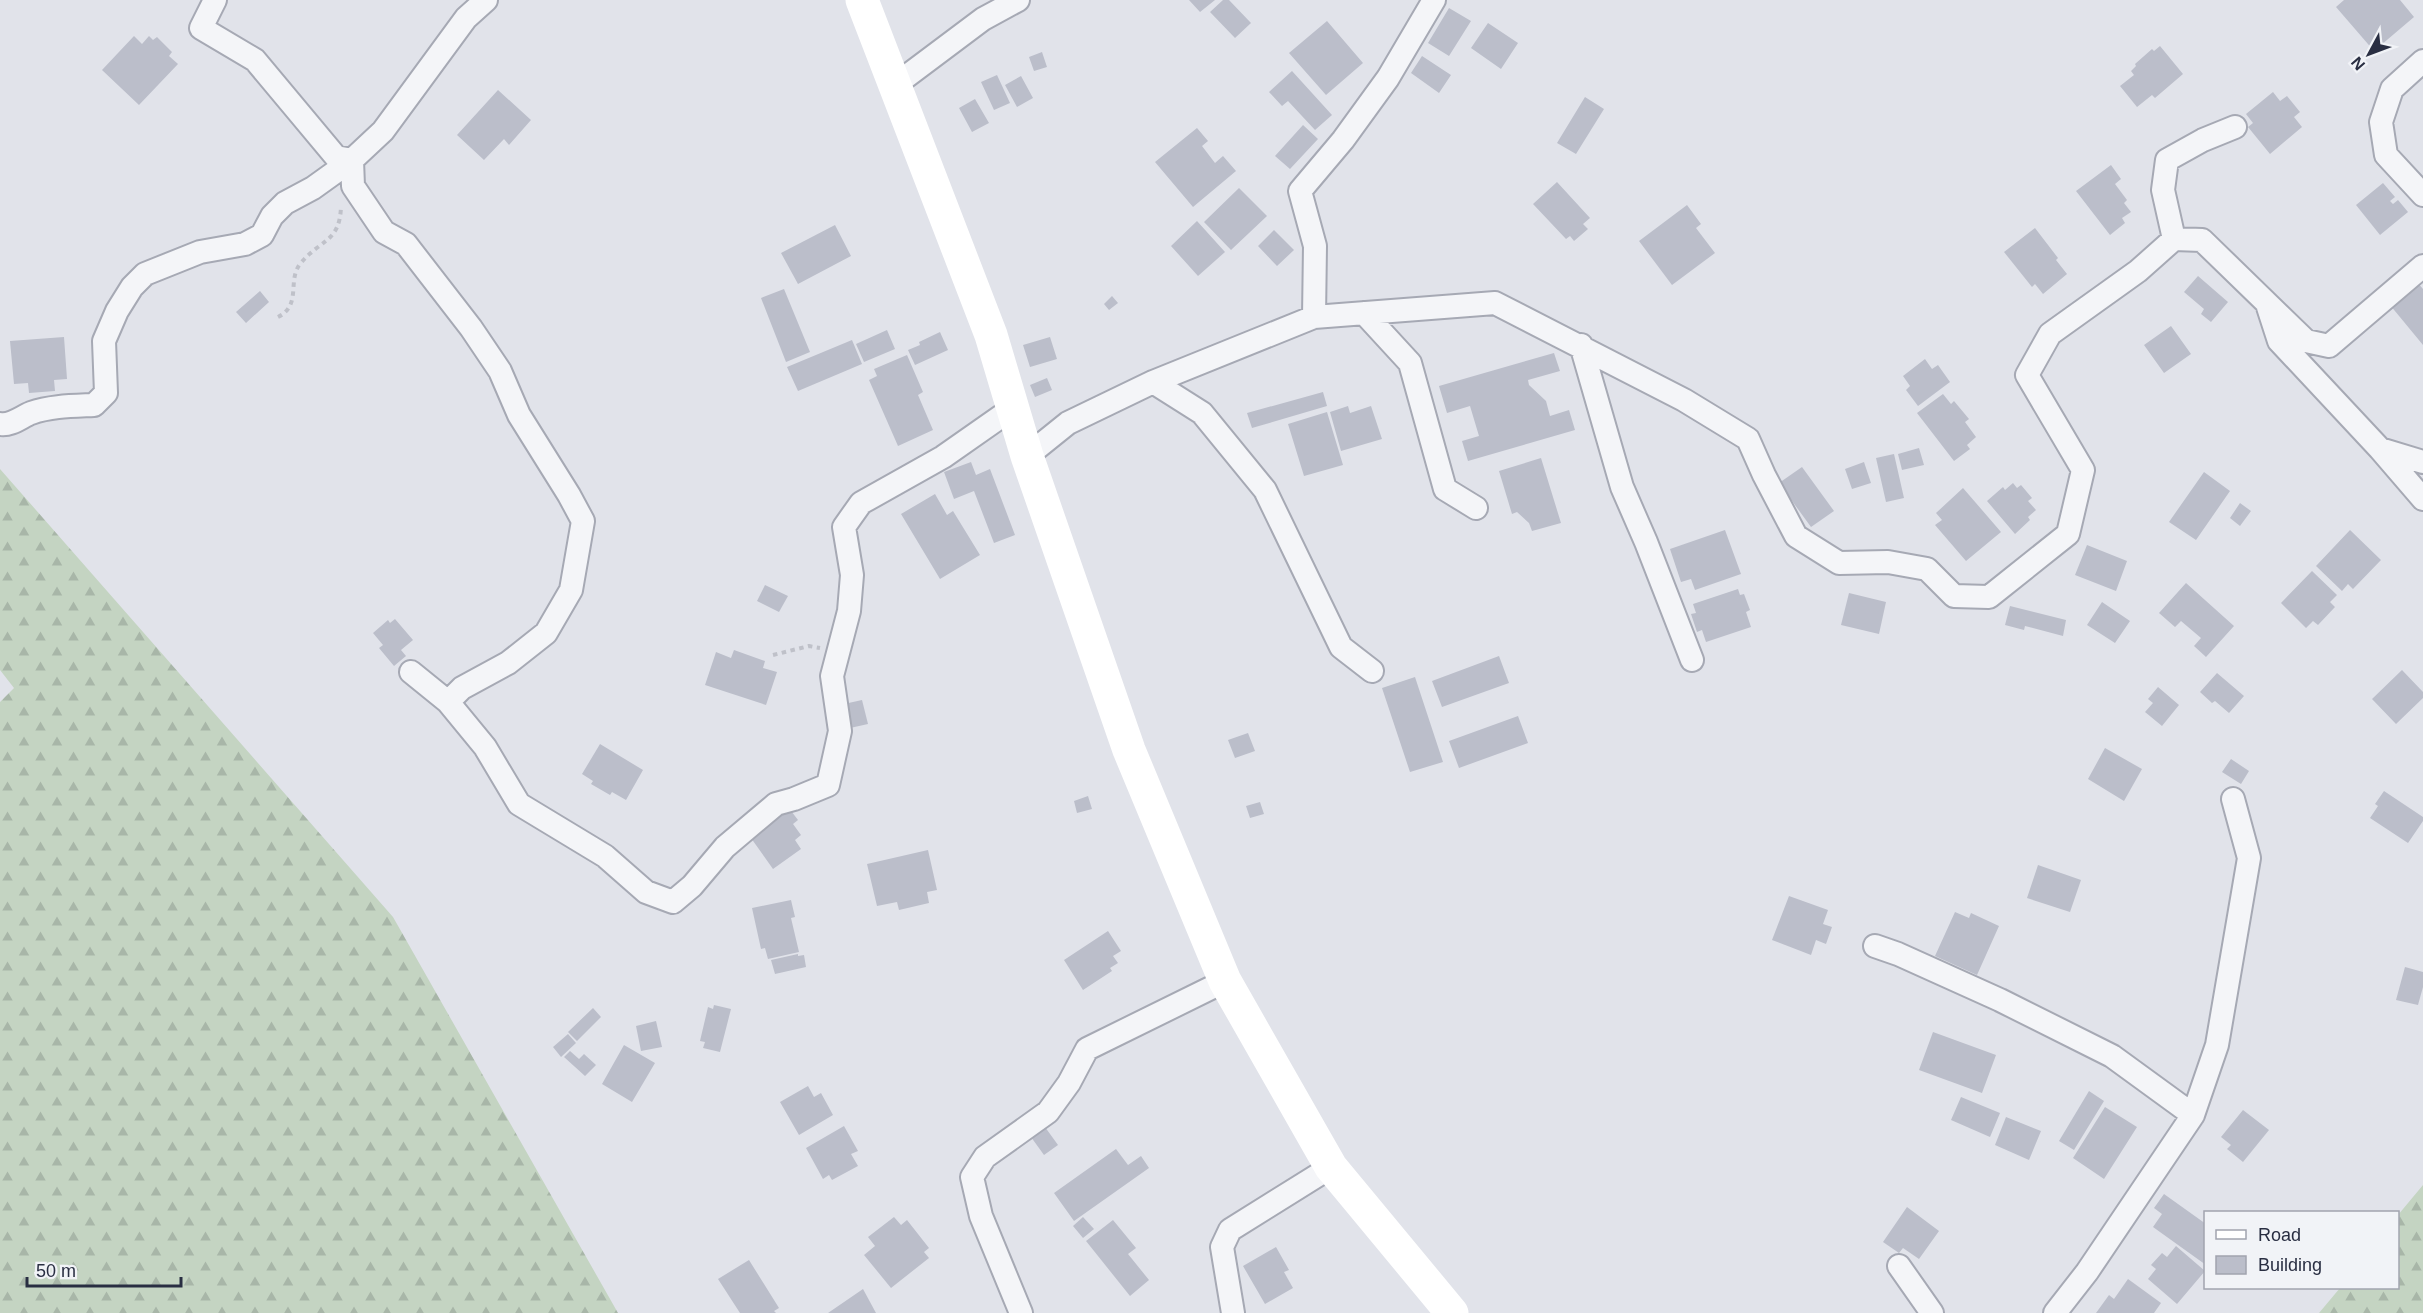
<svg xmlns="http://www.w3.org/2000/svg" width="2423" height="1313" viewBox="0 0 2423 1313" font-family="Arial,sans-serif">
  <style>
    .forest { fill: url(#forest-firs) }
    .building { fill: #bbbeca }
    .lines { fill: none; stroke-linecap: round; stroke-linejoin: round }
    .street-casing { stroke: #a6a9b4; stroke-width: 26 }
    .path { stroke: #bfc1c9; stroke-width: 4; stroke-dasharray: 4.5 4.5; stroke-linecap: butt }
    .street { stroke: #f4f5f8; stroke-width: 22 }
    .secondary { stroke: #fff; stroke-width: 33 }
  </style>
  <defs>
    <pattern id="forest-firs" width="22" height="20" patternUnits="userSpaceOnUse" patternTransform="scale(1.5)"><rect width="22" height="20" fill="#c4d4c2"/><path d="M5 1l3.5 6h-7zM16 11l3.5 6h-7z" fill="#a8b6a8"/></pattern>
  </defs>
  <rect width="100%" height="100%" fill="#e1e3ea"/>
  <path class="forest" d="M0,469L393,917L618,1313H0V702L14,688L0,670Z
    M2423,1185V1313H2319L2340,1288H2398V1215Z"/>
  <path class="building" d="M1189,0H1215L1200,12Z
    M1223,0H1229L1251,23L1235,38L1210,12Z
    M2344,0H2400L2414,17L2374,51L2336,7Z
    M1449,8L1471,21L1449,56L1428,43Z
    M1327,21L1363,63L1326,95L1289,53Z
    M1488,23L1518,43L1501,69L1471,48Z
    M134,36L142,44L149,36L153,40L157,37L172,52L169,56L178,64L139,105L102,70Z
    M2160,46L2183,74L2155,98L2152,95L2137,107L2120,86L2134,75L2131,71L2136,66L2135,64L2152,49L2154,51Z
    M1042,52L1047,67L1034,71L1029,57Z
    M1422,56L1451,75L1439,93L1411,73Z
    M1292,71L1332,115L1315,130L1288,101L1282,106L1269,92Z
    M997,75L1010,103L994,110L981,82Z
    M1021,76L1033,98L1017,107L1005,85Z
    M498,90L531,120L509,145L504,139L484,160L457,135Z
    M2273,92L2280,101L2287,96L2300,112L2294,117L2302,127L2270,154L2248,127L2253,123L2246,114Z
    M1585,97L1604,109L1576,154L1557,143Z
    M975,99L989,123L972,132L959,108Z
    M1303,125L1318,139L1290,169L1275,156Z
    M1197,128L1208,141L1202,146L1215,163L1223,156L1236,171L1193,207L1155,162Z
    M2111,165L2121,179L2115,184L2127,200L2124,203L2131,212L2122,218L2125,223L2110,235L2076,191Z
    M1557,182L1590,218L1583,224L1588,229L1574,241L1570,236L1566,239L1533,204Z
    M2383,183L2395,197L2390,201L2393,204L2398,200L2408,212L2380,235L2356,205Z
    M1239,188L1267,216L1231,250L1204,222Z
    M1687,205L1701,224L1696,228L1715,253L1672,285L1639,241Z
    M1197,221L1225,252L1198,276L1171,246Z
    M835,225L851,256L798,284L781,253Z
    M2035,228L2058,258L2056,260L2067,274L2043,294L2035,284L2032,287L2004,252Z
    M1274,230L1294,250L1277,266L1258,246Z
    M2198,276L2228,302L2211,322L2201,314L2204,309L2184,292Z
    M2417,282L2423,289V345L2390,305Z
    M784,289L810,352L786,362L761,298Z
    M260,291L269,302L246,323L236,312Z
    M1112,296L1118,303L1109,310L1104,304Z
    M2171,326L2191,354L2164,373L2144,345Z
    M887,330L895,349L864,362L856,344Z
    M940,332L948,350L915,365L908,350L920,345L919,342Z
    M64,337L67,379L54,380L55,391L29,393L28,383L14,384L10,341Z
    M1050,337L1057,359L1030,367L1023,345Z
    M852,340L862,364L798,391L787,367Z
    M1554,353L1560,371L1528,380L1529,385L1546,401L1550,416L1569,410L1575,430L1468,461L1462,441L1479,436L1470,406L1447,413L1439,386Z
    M907,355L923,392L918,395L933,430L898,446L869,380L877,376L874,369Z
    M1925,359L1932,369L1938,365L1950,382L1918,406L1906,390L1910,386L1903,376Z
    M1047,378L1052,390L1035,397L1030,385Z
    M1323,392L1327,406L1252,428L1247,413Z
    M1943,394L1951,404L1954,401L1969,419L1965,422L1976,437L1967,445L1970,449L1954,461L1917,413Z
    M1348,406L1350,413L1371,406L1382,439L1341,451L1330,412Z
    M1327,412L1343,465L1304,476L1288,424Z
    M1919,448L1924,465L1902,470L1898,454Z
    M1894,454L1904,498L1886,502L1876,458Z
    M1541,458L1561,523L1532,531L1529,523L1517,512L1512,514L1499,471Z
    M971,462L976,475L990,469L1015,535L994,543L974,491L954,499L944,472Z
    M1864,462L1871,483L1852,489L1845,469Z
    M1802,467L1834,511L1811,527L1779,483Z
    M2204,472L2230,491L2196,540L2169,522Z
    M2013,483L2017,488L2021,485L2032,498L2028,501L2036,510L2028,517L2030,520L2015,534L1987,501L2003,487L2005,490Z
    M1963,488L2001,532L1966,561L1935,525L1942,520L1936,513Z
    M935,494L947,515L953,511L980,555L940,579L901,514Z
    M2240,503L2251,511L2240,526L2230,518Z
    M1725,530L1741,574L1695,590L1691,579L1681,582L1670,549Z
    M2350,530L2381,560L2353,589L2348,584L2342,591L2316,566Z
    M2087,545L2127,561L2116,591L2075,575Z
    M2312,571L2337,595L2330,602L2335,607L2318,625L2313,621L2306,628L2281,603Z
    M2186,583L2234,626L2206,657L2194,646L2201,638L2181,621L2175,627L2159,613Z
    M765,585L788,596L779,612L757,601Z
    M1738,589L1740,595L1744,594L1750,610L1746,612L1751,627L1706,642L1702,630L1697,632L1691,614L1696,613L1693,604Z
    M1849,593L1886,602L1879,634L1841,625Z
    M2102,602L2130,621L2115,643L2087,625Z
    M2010,606L2066,620L2063,636L2025,626L2024,630L2005,625Z
    M395,619L413,640L401,650L406,656L394,666L379,648L383,645L373,633L388,620L390,623Z
    M734,650L765,661L763,668L777,672L766,705L705,685L716,652L731,658Z
    M1499,656L1509,683L1442,707L1432,681Z
    M2402,670L2423,692V698L2396,724L2372,699Z
    M2217,673L2244,696L2229,713L2215,701L2212,703L2200,692Z
    M1415,677L1443,762L1410,772L1382,688Z
    M2158,687L2179,705L2162,726L2145,712L2153,703L2148,699Z
    M862,700L868,724L850,728L844,704Z
    M1518,716L1528,743L1459,768L1449,741Z
    M1248,733L1255,751L1235,758L1228,740Z
    M600,744L643,770L626,800L612,792L610,795L591,784L593,781L582,774Z
    M2105,748L2142,769L2124,801L2088,779Z
    M2231,759L2249,771L2241,784L2222,772Z
    M2384,791L2423,817V821L2408,843L2370,818L2378,806L2375,804Z
    M1088,796L1092,809L1077,813L1074,801Z
    M1260,802L1264,814L1250,818L1246,806Z
    M785,803L798,820L793,824L801,835L795,840L801,849L773,869L746,831Z
    M928,850L937,890L927,892L929,903L899,910L897,902L877,906L867,864Z
    M2038,865L2081,880L2070,912L2027,898Z
    M1789,896L1828,910L1823,924L1832,927L1826,944L1816,940L1811,955L1772,940Z
    M791,900L795,917L791,918L799,952L768,959L765,948L761,949L752,908Z
    M1955,912L1969,918L1971,913L1999,926L1977,975L1935,956Z
    M1108,931L1121,951L1113,956L1118,963L1110,968L1112,971L1083,990L1064,960Z
    M798,954V956L804,955L806,967L775,974L771,960Z
    M2405,967L2423,972V987L2418,1005L2396,1000Z
    M714,1005L731,1009L720,1052L703,1048L705,1042L700,1041L708,1007L713,1009Z
    M593,1008L601,1017L577,1041L568,1032Z
    M656,1021L662,1047L641,1051L636,1026Z
    M1933,1032L1996,1055L1982,1093L1919,1070Z
    M568,1034L576,1043L561,1057L553,1047Z
    M624,1045L655,1063L632,1102L602,1084Z
    M570,1051L579,1059L584,1054L596,1065L585,1076L564,1057Z
    M808,1086L814,1097L821,1093L833,1115L799,1135L780,1102Z
    M2089,1091L2104,1101L2074,1150L2059,1141Z
    M1961,1097L2000,1113L1990,1137L1951,1120Z
    M2105,1107L2137,1127L2104,1179L2073,1158Z
    M2243,1110L2269,1130L2243,1162L2227,1149L2231,1145L2221,1137Z
    M2006,1117L2041,1131L2029,1160L1995,1145Z
    M844,1126L858,1151L851,1154L858,1166L832,1180L829,1175L823,1179L806,1148Z
    M1045,1127L1058,1145L1044,1155L1031,1137Z
    M1116,1149L1128,1165L1141,1156L1149,1168L1074,1221L1054,1193Z
    M2164,1194L2206,1224V1265L2153,1227L2162,1214L2154,1208Z
    M1907,1207L1939,1231L1919,1259L1903,1248L1899,1253L1883,1242Z
    M894,1217L901,1225L907,1220L929,1248L924,1252L929,1258L891,1288L864,1255L875,1246L868,1237Z
    M1083,1217L1094,1229L1083,1238L1073,1226Z
    M1113,1220L1136,1248L1128,1254L1149,1280L1130,1296L1086,1241Z
    M2176,1246L2205,1271L2177,1304L2148,1279L2156,1269L2151,1265L2162,1253L2167,1257Z
    M1276,1247L1289,1270L1284,1272L1293,1288L1265,1304L1243,1266Z
    M749,1260L779,1308L774,1311L776,1313H740L718,1279Z
    M2128,1279L2161,1303L2154,1313H2096L2109,1295L2114,1299Z
    M863,1289L876,1313H828Z"/>
  <g class="lines">
    <defs>
      <path id="street" d="M215,0L201,28L255,60L336,157L352,160L383,131L466,18L486,0
        M2423,61L2392,89L2381,122L2386,155L2423,195
        M895,85L983,19L1018,0
        M2174,239L2163,190L2167,160L2203,140L2235,127
        M2268,307L2279,341L2380,449L2423,462
        M1364,313L1410,363L1445,489L1476,508
        M1314,317L1315,246L1300,191L1343,140L1388,78L1434,0
        M1581,345L1622,487L1646,542L1692,660
        M1153,382L1202,413L1265,490L1341,647L1372,671
        M0,424C11,426 21,417 31,413C51,406 73,406 94,405L106,393L104,341L117,311L132,287L145,274L200,252L245,244L262,235L272,216L285,203L313,188L352,160L353,186L384,232L406,244L471,328L500,371L519,415L569,495L583,521L571,590L546,633L508,663L462,688L448,702
        M2380,449L2423,499
        M1027,456L1068,423L1153,382L1314,317L1495,303L1684,400L1748,439L1764,475L1796,536L1839,563L1888,562L1927,569L1954,596L1989,597L2068,534L2083,470L2027,375L2050,334L2138,271L2174,239L2202,240L2306,341L2329,346L2423,266
        M411,672L448,702L485,747L519,804L605,856L646,892L673,902L692,886L725,847L776,804L794,799L828,785L840,731L832,676L849,611L852,575L844,527L861,503L943,457L1013,408
        M1875,946L1898,954L2000,1000L2112,1056L2193,1115
        M1899,1266L1932,1313
        M1021,1313L981,1216L972,1177L985,1157L1048,1112L1069,1083L1087,1049L1225,981
        M1233,1313L1222,1247L1230,1230L1331,1167
        M2055,1313L2087,1272L2193,1115L2217,1045L2249,858L2233,799"/>
    </defs>
    <use href="#street" class="street-casing"/>
    <path class="path" d="M278,317C302,305 287,281 300,264C320,239 340,243 341,206
      M773,655L809,646L820,648"/>
    <use href="#street" class="street"/>
    <path class="secondary" d="M862,0L991,335L1027,456L1129,750L1225,981L1331,1167L1452,1313"/>
  </g>
  <rect x="2204" y="1211" width="195" height="78" fill="#f1f3f7" stroke="#a1a4af" stroke-width="1.5"/>
  <rect x="2216" y="1230" width="30" height="9" fill="#ffffff" stroke="#a1a4af" stroke-width="1.5"/>
  <text x="2258" y="1241" font-size="18" fill="#292e42">Road</text>
  <rect x="2216" y="1256" width="30" height="18" fill="#bbbeca" stroke="#a1a4af" stroke-width="1.5"/>
  <text x="2258" y="1271" font-size="18" fill="#292e42">Building</text>
  <g transform="translate(2369 54) rotate(229)" stroke="#f1f3f7" stroke-width="4.5" paint-order="stroke">
  <path d="M0-4.5L10 22L0 15L-10 22Z" fill="#292e42"/>
  <text y="-9" font-size="16" font-weight="bold" text-anchor="middle" fill="#292e42">N</text>
  </g>
  <path d="M27 1277v9h154v-9" fill="none" stroke="#292e42" stroke-width="3"/>
  <text x="36" y="1277" font-size="18" fill="#292e42" stroke="#f1f3f7" stroke-width="4.5" paint-order="stroke">50 m</text>
</svg>
